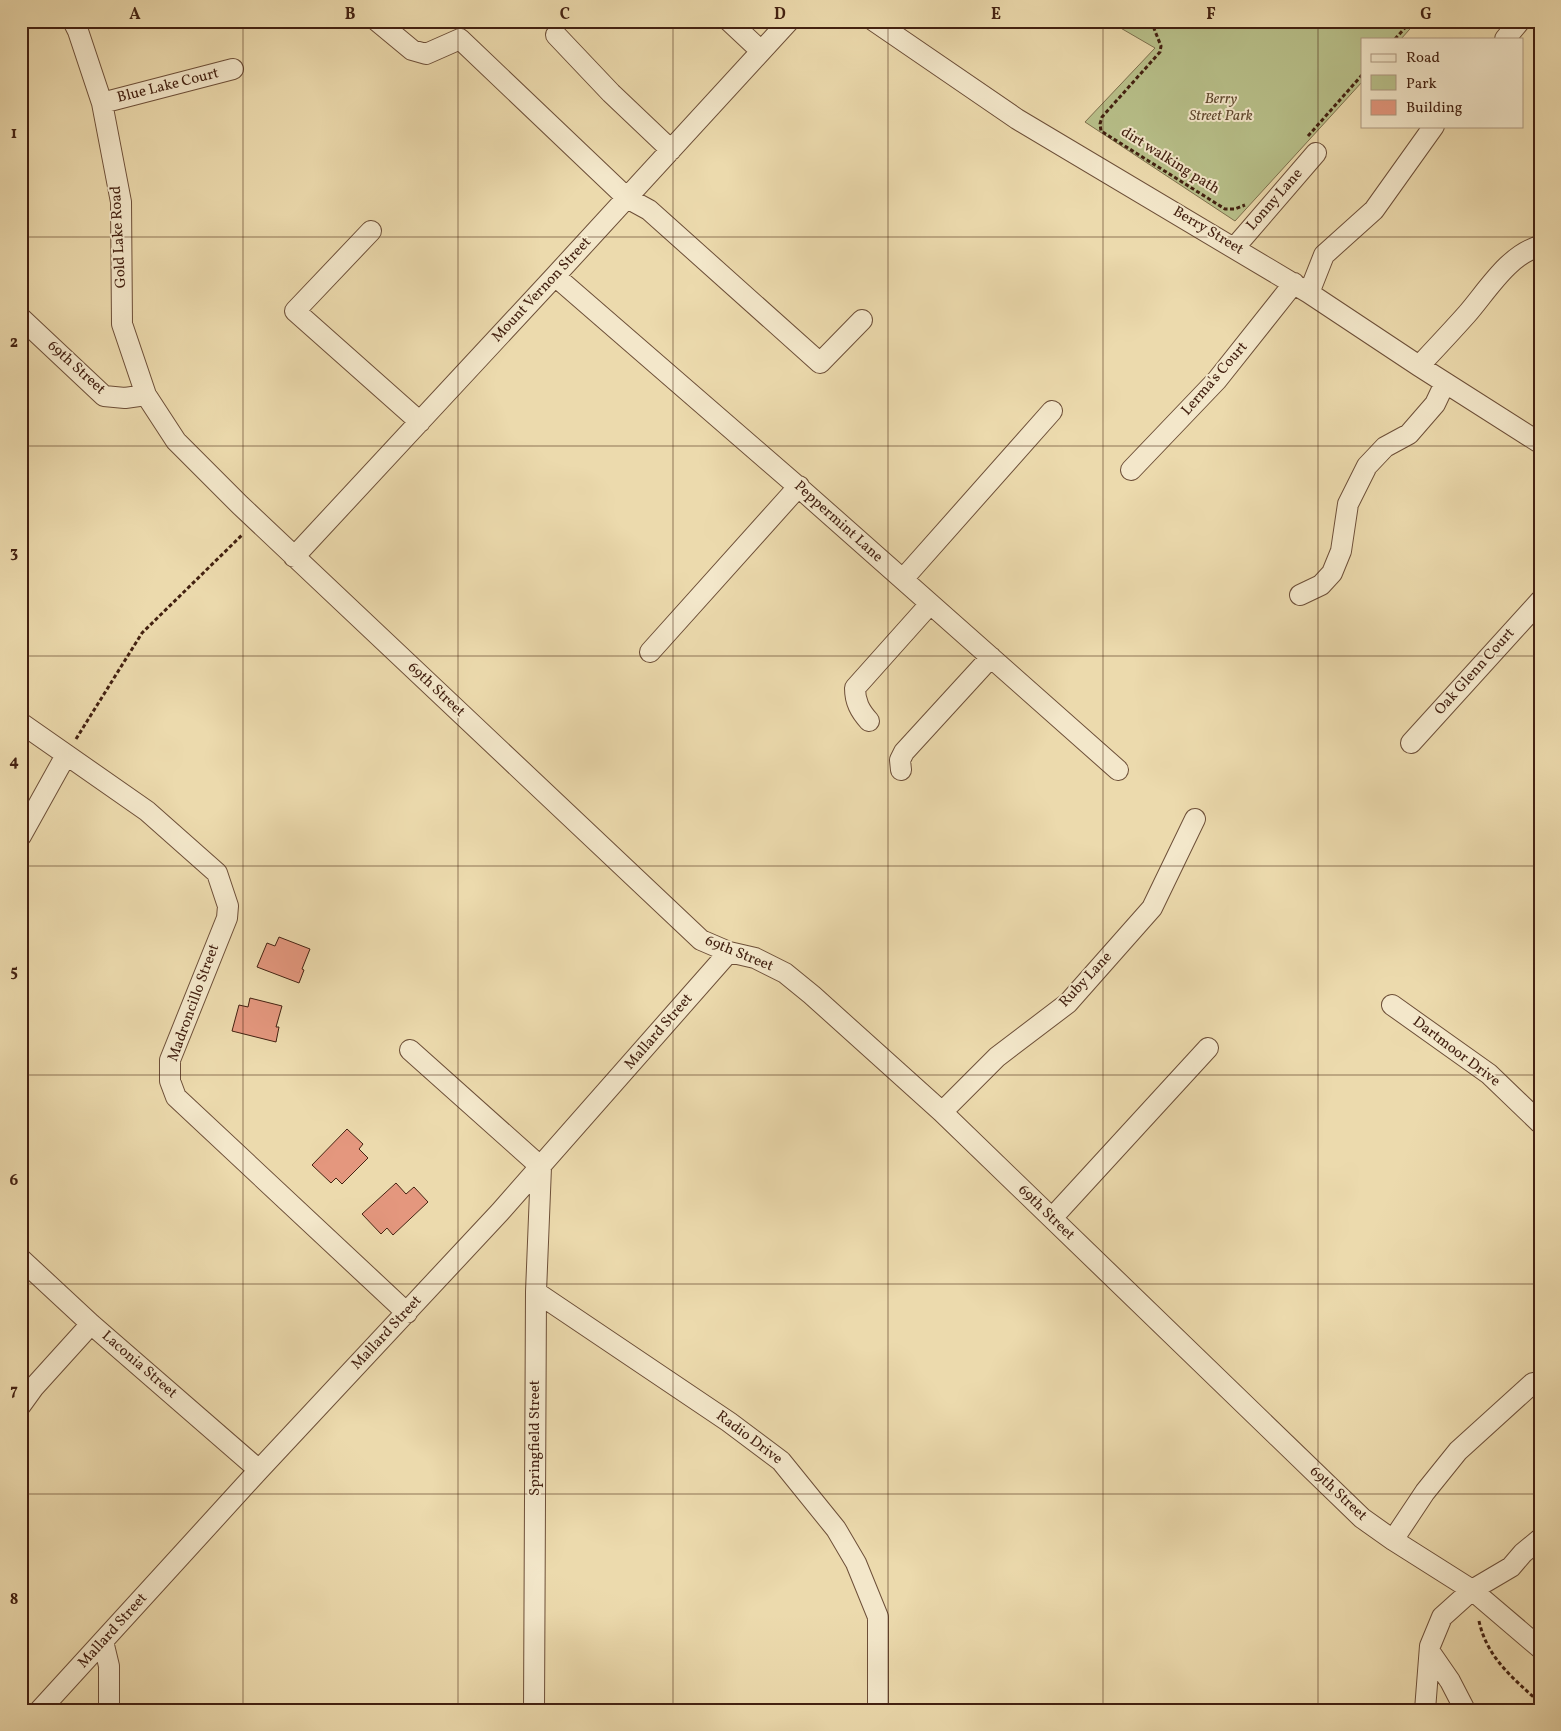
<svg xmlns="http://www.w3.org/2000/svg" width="1561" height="1731" viewBox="0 0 1561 1731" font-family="Vollkorn,serif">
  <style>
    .park { fill: #b8c08a; stroke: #7e704e }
    .building { fill: #e4977e; stroke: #432111 }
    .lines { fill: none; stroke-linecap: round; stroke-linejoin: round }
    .minor-casing { stroke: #6d4f38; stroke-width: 22 }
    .path { stroke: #432111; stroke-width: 3; stroke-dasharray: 4 2.5; stroke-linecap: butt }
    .minor { stroke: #f3e7ca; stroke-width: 20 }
    .grid { fill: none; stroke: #432111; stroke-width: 1; stroke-opacity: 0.55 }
    .labels { text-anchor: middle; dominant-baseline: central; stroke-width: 4; stroke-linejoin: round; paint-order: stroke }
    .street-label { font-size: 15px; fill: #432111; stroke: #f3e7ca }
    .park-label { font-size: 15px; font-style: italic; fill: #60492f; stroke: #f3e7ca }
    .neatline { fill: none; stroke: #432111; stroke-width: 2 }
    .grid-label { font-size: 16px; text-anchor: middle; font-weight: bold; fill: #432111 }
  </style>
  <rect width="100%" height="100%" fill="#ecdaad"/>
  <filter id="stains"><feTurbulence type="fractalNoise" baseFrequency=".004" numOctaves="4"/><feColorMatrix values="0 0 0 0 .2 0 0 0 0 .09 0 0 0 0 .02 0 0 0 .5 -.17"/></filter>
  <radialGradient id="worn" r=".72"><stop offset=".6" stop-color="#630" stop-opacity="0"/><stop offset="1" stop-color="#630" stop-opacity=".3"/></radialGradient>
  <path class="park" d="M1113,21H1417L1401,39H1362V82L1235,221L1085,122L1155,48L1112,23Z"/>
  <path class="building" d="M279,937L310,949L302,969L304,970L299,983L257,967L267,943L275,946Z
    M250,998L282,1006L276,1027H279L276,1042L232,1031L239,1005L248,1007Z
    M347,1129L363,1144L359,1149L368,1158L342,1184L336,1178L331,1183L312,1165Z
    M396,1183L406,1194L414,1187L428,1202L393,1235L387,1228L381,1234L362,1214Z"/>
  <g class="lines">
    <defs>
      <path id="minor" d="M73,21L78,31L102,103L121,202L122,324L146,395L176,441L240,505L701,940L729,952L755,958L785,973L812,995L942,1112L1362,1518L1393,1540L1472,1590L1540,1648
        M377,21L412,50L426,54L460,39L627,198L649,210L820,363L862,320
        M729,21L761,51
        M874,21L1017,119L1309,293L1419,366L1540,443
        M556,35L611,93L671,150
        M1505,39L1520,21
        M102,103L233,69
        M371,231L295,311L420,422
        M1235,247L1316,153
        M555,276L803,491L1118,770
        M1309,293L1324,255L1374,210L1434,126
        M21,318L104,396L125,398L146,395
        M1419,366C1435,349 1451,332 1467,314C1487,291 1509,254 1540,246
        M1131,470L1217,380L1294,283
        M294,557L555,276L789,21
        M903,579L1052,411
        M1300,595L1321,585L1332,573L1341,551L1348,504L1367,466L1385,447L1409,434L1435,404L1445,383
        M650,652L799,486
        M869,721C860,711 855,702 855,688L930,604
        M21,723L147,811L217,873L228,906L227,918L170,1060V1081L176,1097L407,1313
        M1411,743L1540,601
        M901,770L900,760L904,752L991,657
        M21,836L66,755
        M1392,1005L1489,1074L1540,1123
        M410,1050L541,1167L536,1292L534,1710
        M942,1112L997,1057L1068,1003L1152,908L1195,819
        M1052,1218L1208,1048
        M21,1259L91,1324L259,1470
        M536,1292L729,1422L781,1461L836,1529L856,1563L878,1617V1710
        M21,1405L34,1387L91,1324
        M1393,1540L1425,1492L1458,1451L1533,1383
        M103,1641L109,1666V1710
        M1430,1652L1450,1681L1465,1710
        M40,1710L259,1470L500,1212L729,952
        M1425,1710L1430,1646L1442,1617L1472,1590L1511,1567L1523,1553L1540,1539"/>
    </defs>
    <use href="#minor" class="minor-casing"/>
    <path class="path" d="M1151,21L1161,46L1160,52L1102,117L1100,124L1101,131L1225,209H1235L1245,205
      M1395,39L1411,21
      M1308,136L1362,75
      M76,739L142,633L243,534
      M1479,1621C1487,1658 1513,1678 1540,1703"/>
    <use href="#minor" class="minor"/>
  </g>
  <path class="grid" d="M243,21V1710M458,21V1710M673,21V1710M888,21V1710M1103,21V1710M1318,21V1710M21,237H1540M21,446H1540M21,656H1540M21,866H1540M21,1075H1540M21,1284H1540M21,1494H1540"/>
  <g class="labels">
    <g class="street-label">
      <text transform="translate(168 86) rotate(-14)">Blue Lake Court</text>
      <text transform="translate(1170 161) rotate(32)">dirt walking path</text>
      <text transform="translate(1275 200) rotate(-49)">Lonny Lane</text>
      <text transform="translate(1208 231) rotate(31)">Berry Street</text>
      <text transform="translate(119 237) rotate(-93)">Gold Lake Road</text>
      <text transform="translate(542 290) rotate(-47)">Mount Vernon Street</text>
      <text transform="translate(76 368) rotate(42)">69th Street</text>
      <text transform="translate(1215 379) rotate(-49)">Lerma's Court</text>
      <text transform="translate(838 522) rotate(42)">Peppermint Lane</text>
      <text transform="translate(1475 672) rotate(-48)">Oak Glenn Court</text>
      <text transform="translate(436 690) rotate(43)">69th Street</text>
      <text transform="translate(739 954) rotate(22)">69th Street</text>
      <text transform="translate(1086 980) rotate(-47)">Ruby Lane</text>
      <text transform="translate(194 1003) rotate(-70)">Madroncillo Street</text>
      <text transform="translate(659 1032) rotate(-49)">Mallard Street</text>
      <text transform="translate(1456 1052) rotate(37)">Dartmoor Drive</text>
      <text transform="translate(1046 1213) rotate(44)">69th Street</text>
      <text transform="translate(387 1333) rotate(-47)">Mallard Street</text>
      <text transform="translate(139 1365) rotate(41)">Laconia Street</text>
      <text transform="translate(535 1438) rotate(-90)">Springfield Street</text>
      <text transform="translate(749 1438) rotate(37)">Radio Drive</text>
      <text transform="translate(1338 1494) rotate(43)">69th Street</text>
      <text transform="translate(113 1631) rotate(-48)">Mallard Street</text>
    </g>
    <g class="park-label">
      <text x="1221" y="99">Berry<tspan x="1221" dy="17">Street Park</tspan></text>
    </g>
  </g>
  <rect width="1561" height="1731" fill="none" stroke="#ecdaad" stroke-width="55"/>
  <rect x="1361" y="38" width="162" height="90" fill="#f3e7ca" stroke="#ad9880"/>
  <rect x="1371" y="54" width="25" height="8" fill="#f3e7ca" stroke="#ad9880"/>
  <text x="1406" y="62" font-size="15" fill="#432111">Road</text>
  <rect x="1371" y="75" width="25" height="15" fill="#b8c08a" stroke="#ad9880"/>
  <text x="1406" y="88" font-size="15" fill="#432111">Park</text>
  <rect x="1371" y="100" width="25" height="15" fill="#e4977e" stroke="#ad9880"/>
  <text x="1406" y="112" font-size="15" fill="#432111">Building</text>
  <rect x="28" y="28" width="1506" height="1676" class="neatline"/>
  <g class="grid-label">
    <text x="135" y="19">A</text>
    <text x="350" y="19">B</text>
    <text x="565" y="19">C</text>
    <text x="780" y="19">D</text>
    <text x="996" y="19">E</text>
    <text x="1211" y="19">F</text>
    <text x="1426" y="19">G</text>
    <text x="14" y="138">1</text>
    <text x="14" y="347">2</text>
    <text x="14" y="557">3</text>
    <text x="14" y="766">4</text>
    <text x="14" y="976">5</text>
    <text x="14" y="1185">6</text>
    <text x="14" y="1395">7</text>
    <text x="14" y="1604">8</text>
  </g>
  <rect width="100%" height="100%" filter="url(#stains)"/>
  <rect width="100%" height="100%" fill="url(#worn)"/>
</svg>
